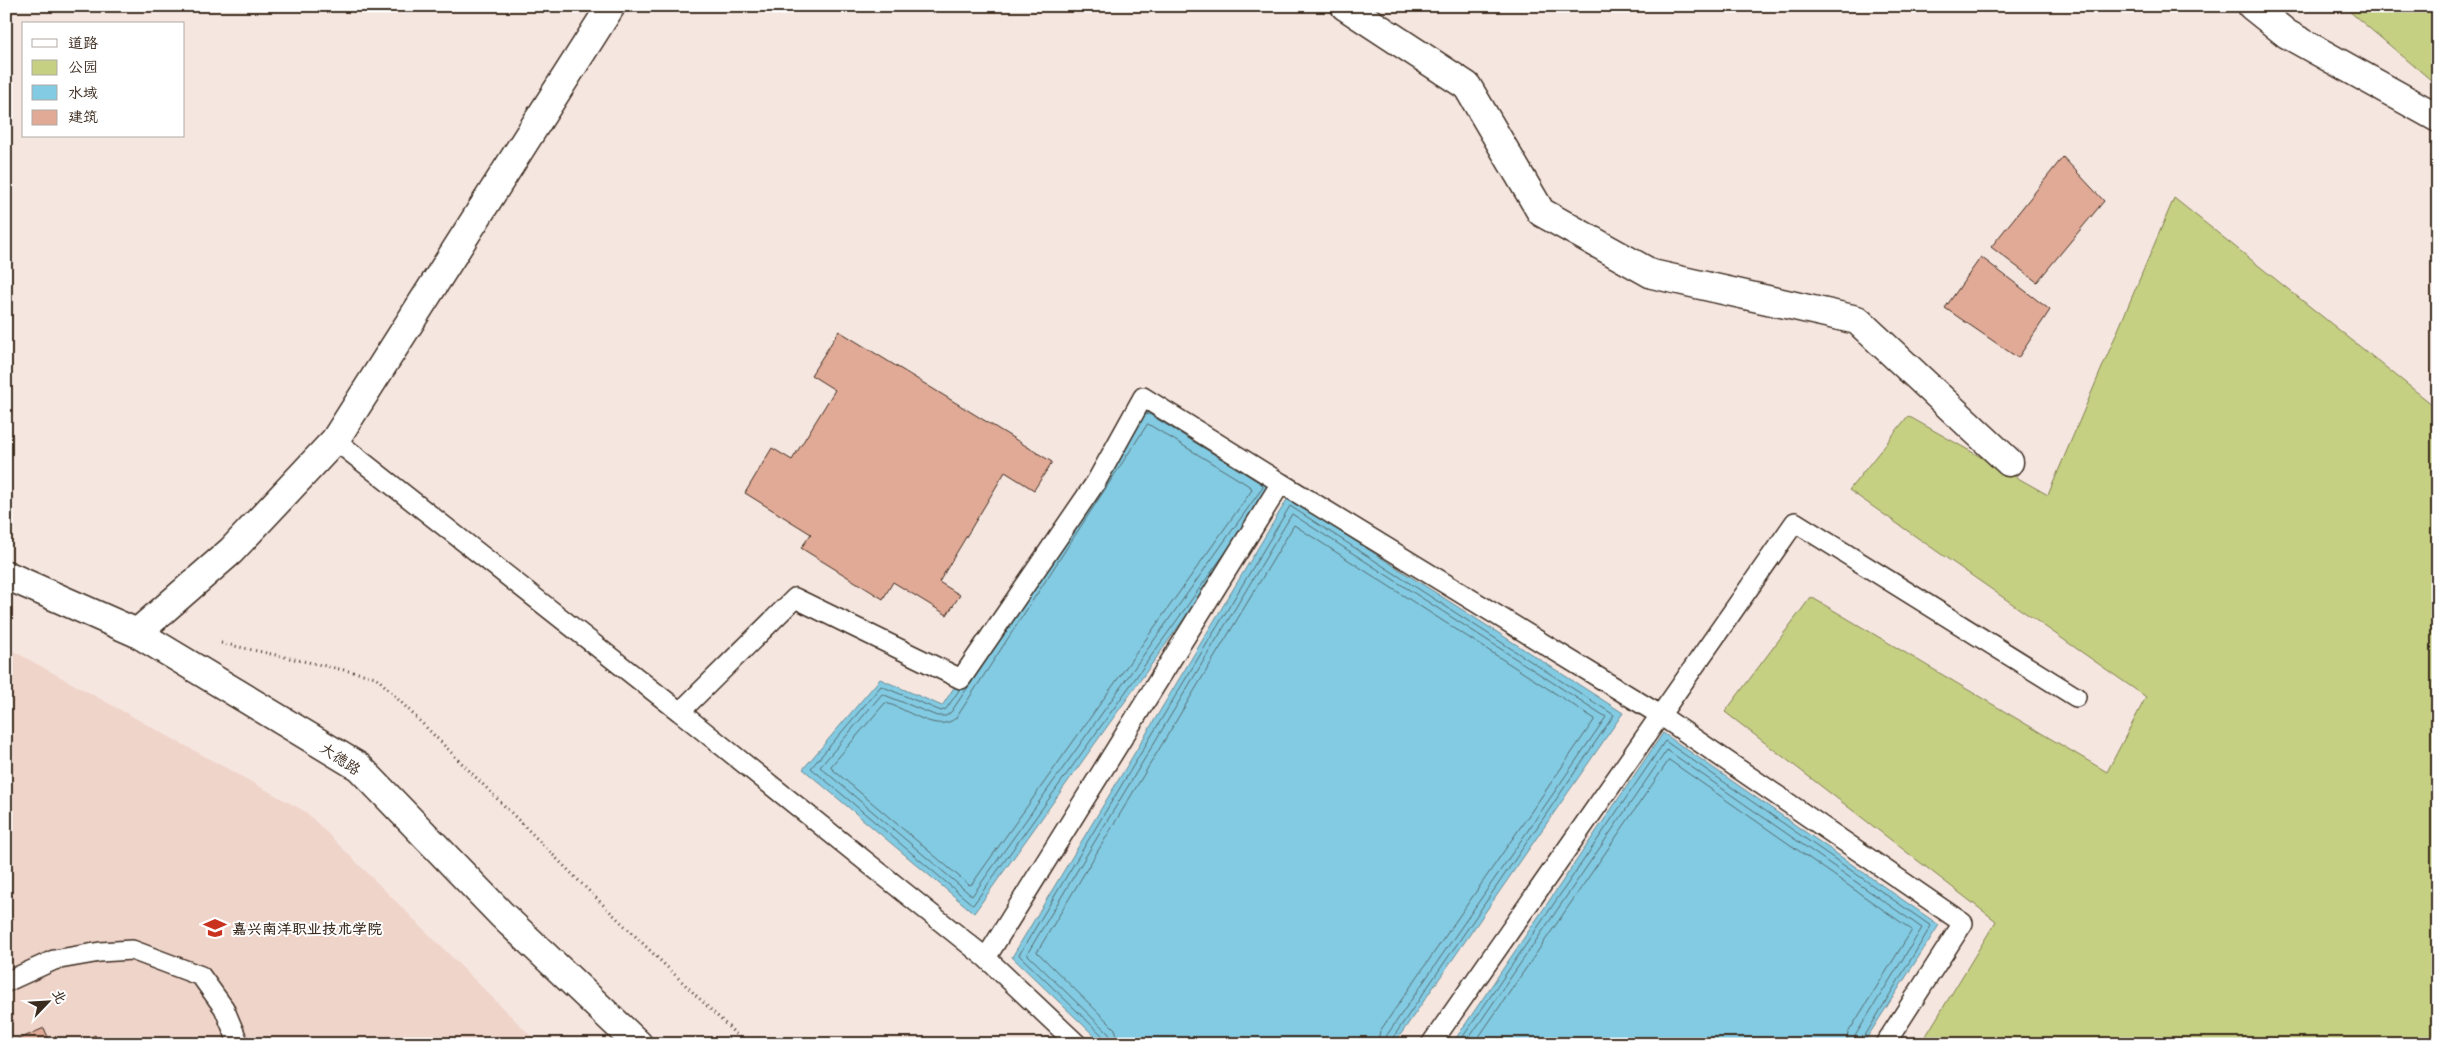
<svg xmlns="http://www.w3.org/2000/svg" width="2444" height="1050" viewBox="0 0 2444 1050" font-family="Mali,'LXGW WenKai TC',sans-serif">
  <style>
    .built { fill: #efd4ca }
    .green { fill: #c5d083; stroke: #807d50 }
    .water { fill: #82cbe3; stroke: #668b94 }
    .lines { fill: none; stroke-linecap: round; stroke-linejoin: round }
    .shore { stroke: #576a6d; stroke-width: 1 }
    .building { fill: #e0aa96; stroke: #3b2a1e }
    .lane-casing { stroke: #3b2a1e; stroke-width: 22 }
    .street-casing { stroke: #3b2a1e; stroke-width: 31 }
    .path { stroke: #3b2a1e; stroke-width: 3; stroke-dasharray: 1 4; stroke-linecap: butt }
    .lane { stroke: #fff; stroke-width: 19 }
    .street { stroke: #fff; stroke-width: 28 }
    .labels { text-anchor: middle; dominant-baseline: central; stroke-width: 4; stroke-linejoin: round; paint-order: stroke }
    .street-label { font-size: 15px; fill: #3b2a1e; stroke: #fff }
    .poi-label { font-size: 15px; font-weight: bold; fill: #3b2a1e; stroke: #fff; text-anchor: start }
  </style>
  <rect width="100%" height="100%" fill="#f6e6e0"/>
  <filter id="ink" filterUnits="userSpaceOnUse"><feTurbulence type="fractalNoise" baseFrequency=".02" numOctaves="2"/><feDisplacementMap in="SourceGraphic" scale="10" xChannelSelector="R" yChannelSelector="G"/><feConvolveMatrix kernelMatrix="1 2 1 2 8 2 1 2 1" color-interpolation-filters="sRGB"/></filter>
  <g filter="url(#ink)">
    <path class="built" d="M6,647L306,812L539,1044H6Z"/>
    <path class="green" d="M2343,6H2438V86Z
      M2174,198L2438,409V1044H1921L1996,921L1725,712L1811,597L2107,772L2146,697L1849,490L1908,416L2048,495Z"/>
    <path class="water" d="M1143,397L1281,483L974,913L803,769L880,679L942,706Z
      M1288,498L1623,713L1394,1044H1103L1012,957Z
      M1663,733L1939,925L1863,1044H1452Z"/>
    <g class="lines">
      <path class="shore" d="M1148,424L1251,487L1252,490L972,884L969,885L831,768V766L885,703C906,707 936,735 956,718Z
        M981,668L951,712L946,716H937L882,694L820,767L972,896L1263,487L1262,484L1149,414L1145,415
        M960,689L946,709L941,711L881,686L811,768L973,905L1230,546
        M1106,1044L1105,1038L1019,955L1290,506L1614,715L1392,1039L1391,1044
        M1113,1044L1109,1034L1027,954L1292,514L1606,717L1387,1035L1384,1044
        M1120,1044L1115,1029L1037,952L1294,525L1595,719L1380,1031L1377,1044
        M1458,1044L1665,741L1931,926L1860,1044
        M1465,1044L1667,750L1922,928L1855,1036L1853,1044
        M1474,1044L1669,760L1912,930L1848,1033L1846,1044"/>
    </g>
    <path class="building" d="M2063,157L2104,201L2037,282L1991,247Z
      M1981,257L2050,310L2018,358L1945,308Z
      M839,331L1052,462L1034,490L1005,472L939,582L960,595L947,615L893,582L883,599L801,548L811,534L745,493L772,448L792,460L835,390L811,375Z
      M44,1028L51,1044H8Z
      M95,1035L99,1044H77Z"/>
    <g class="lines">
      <defs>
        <path id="lane" d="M335,440L680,712L795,598L961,679L1096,482L1143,397L1281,483L986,958L680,712
          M1281,483L1660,715L1963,923L1885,1044
          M986,958L1077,1044
          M6,982L54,960L100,952L132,950L201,976L224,1008L239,1044
          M1431,1044L1795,522L2076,697"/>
        <path id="street" d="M1345,6L1467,86L1541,212L1652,274L1857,320L2009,462
          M2252,6L2287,34L2438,118
          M6,575L137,633L359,767L502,915L638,1044
          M137,633L231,551L335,440L611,6"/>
      </defs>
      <use href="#lane" class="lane-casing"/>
      <use href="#street" class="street-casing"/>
      <path class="path" d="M221,643L376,677L590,892L746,1044"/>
      <use href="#lane" class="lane"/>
      <use href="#street" class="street"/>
    </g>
  </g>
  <defs>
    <symbol id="school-bare" viewBox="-9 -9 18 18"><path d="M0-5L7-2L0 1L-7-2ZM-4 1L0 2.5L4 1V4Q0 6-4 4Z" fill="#c8321e" stroke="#fff" stroke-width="2.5" paint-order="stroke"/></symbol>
  </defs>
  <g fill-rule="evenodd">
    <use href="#school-bare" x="199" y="912" width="32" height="32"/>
  </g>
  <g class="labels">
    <g class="street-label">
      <text transform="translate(341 758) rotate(34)">大德路</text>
    </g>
    <g class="poi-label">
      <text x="232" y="928">嘉兴南洋职业技术学院</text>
    </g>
  </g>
  <rect width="2444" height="1050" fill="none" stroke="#fff" stroke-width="25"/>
  <rect x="12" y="12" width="2419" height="1025" fill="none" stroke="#3b2a1e" stroke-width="2" filter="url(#ink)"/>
  <rect x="22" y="22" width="162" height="115" fill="#ffffff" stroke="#b1aaa5"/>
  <rect x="32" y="39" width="25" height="8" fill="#ffffff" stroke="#b1aaa5"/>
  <text x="68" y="48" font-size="15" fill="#3b2a1e">道路</text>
  <rect x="32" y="60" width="25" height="15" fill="#c5d083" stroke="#b1aaa5"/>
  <text x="68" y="72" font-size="15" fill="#3b2a1e">公园</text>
  <rect x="32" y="85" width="25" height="15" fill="#82cbe3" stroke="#b1aaa5"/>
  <text x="68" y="98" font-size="15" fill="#3b2a1e">水域</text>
  <rect x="32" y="110" width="25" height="15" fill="#e0aa96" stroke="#b1aaa5"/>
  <text x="68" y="122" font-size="15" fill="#3b2a1e">建筑</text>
  <g transform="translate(48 1002) rotate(65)" stroke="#ffffff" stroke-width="4" paint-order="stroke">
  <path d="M0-4L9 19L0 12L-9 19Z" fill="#3b2a1e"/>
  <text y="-8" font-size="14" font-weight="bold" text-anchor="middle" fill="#3b2a1e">北</text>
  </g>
</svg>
